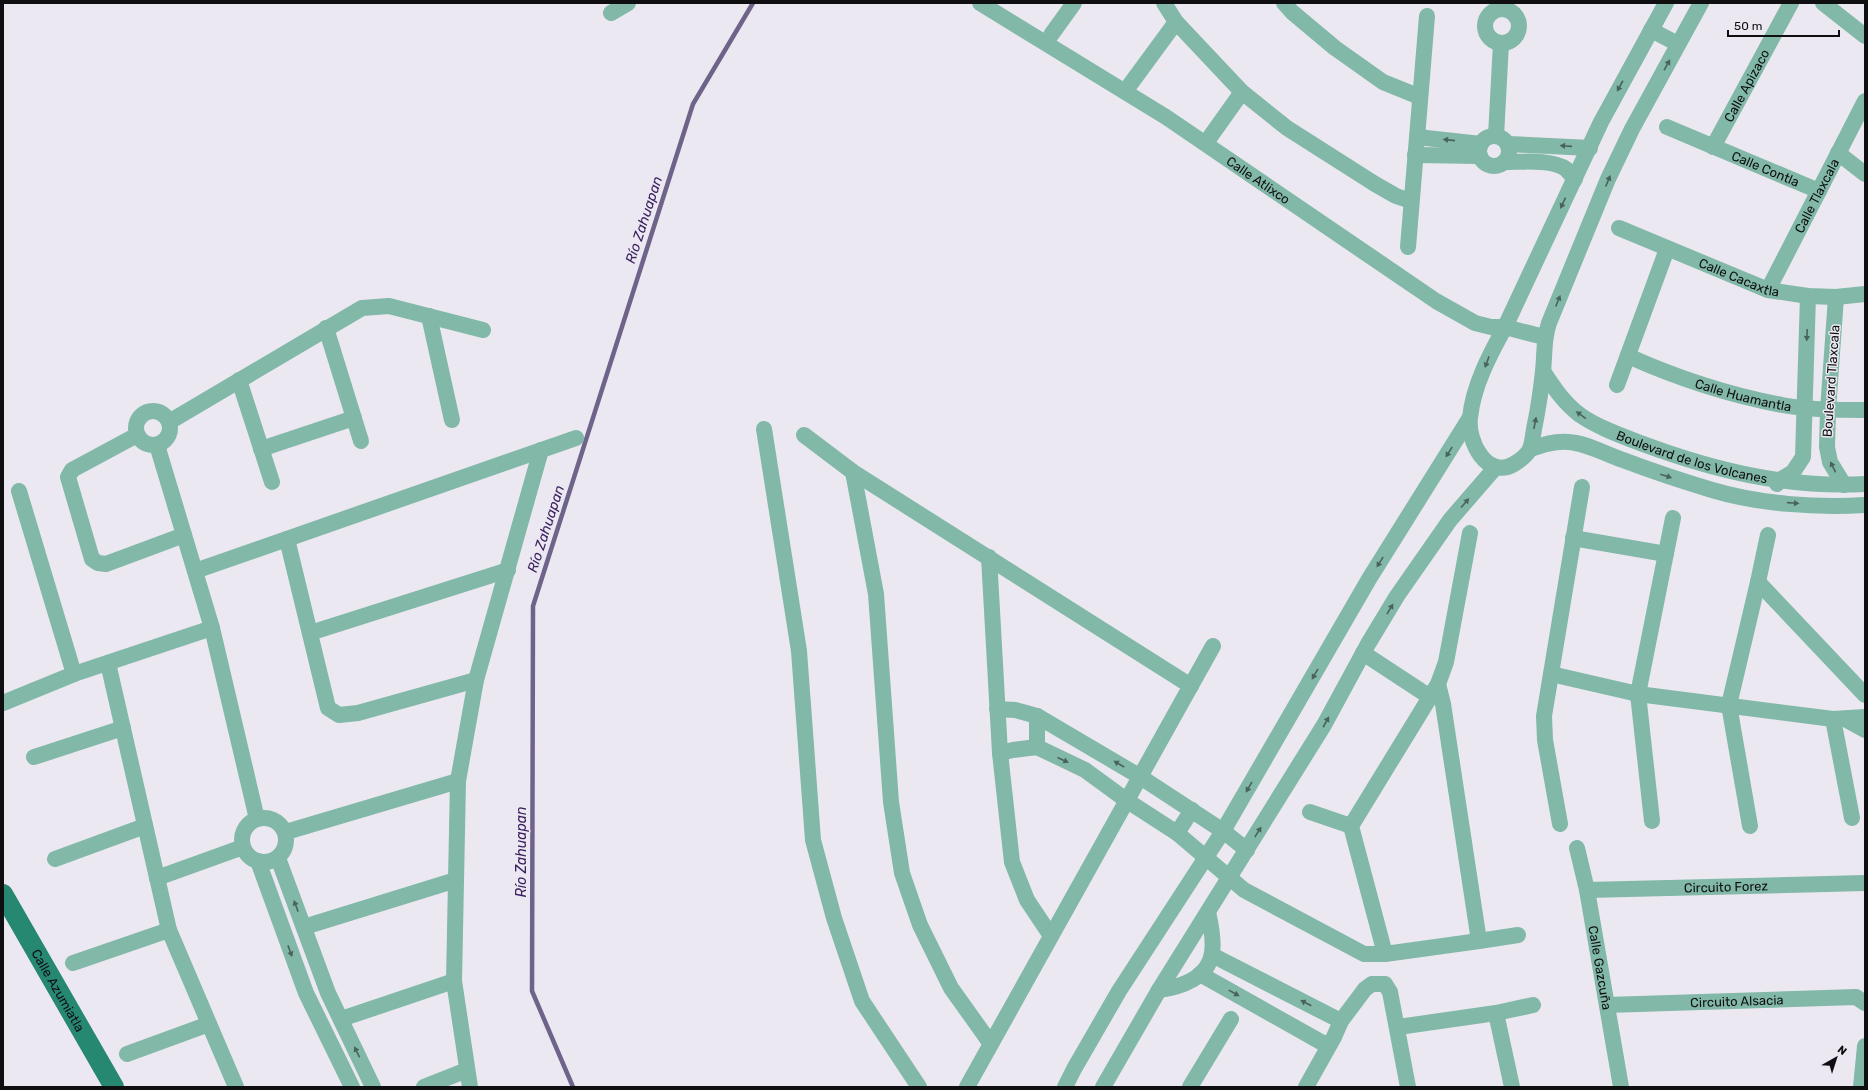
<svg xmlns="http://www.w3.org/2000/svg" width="1868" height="1090" viewBox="0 0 1868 1090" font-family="Rubik,sans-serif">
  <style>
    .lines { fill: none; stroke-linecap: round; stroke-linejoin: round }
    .stream { stroke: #70638a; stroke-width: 4.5 }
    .minor { stroke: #81b8a7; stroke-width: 16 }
    .major { stroke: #278871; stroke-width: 20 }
    .oneway { fill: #48635c }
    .labels { text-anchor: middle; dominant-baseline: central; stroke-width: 3; stroke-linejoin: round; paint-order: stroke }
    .street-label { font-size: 13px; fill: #0f0e11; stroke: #ebe8f1 }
    .water-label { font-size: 14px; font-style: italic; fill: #3b2060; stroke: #ebe8f1 }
  </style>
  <rect width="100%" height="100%" fill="#ebe8f1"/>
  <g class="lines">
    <path class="stream" d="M573,1087L532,991L533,606L693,104L753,3"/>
    <g class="minor">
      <path id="s1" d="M980,3L1166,117L1436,301L1475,323L1491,327H1505L1544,337"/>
      <path d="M1164,3L1176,22L1242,92L1287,128L1375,184L1396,196L1411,201"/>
      <path d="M1284,3L1292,12L1335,48L1383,82L1420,97"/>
      <path d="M1666,3L1601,122L1505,327C1490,354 1473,386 1470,418C1467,441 1487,480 1514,464C1519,461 1527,455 1530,449C1532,444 1533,435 1534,429C1538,410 1541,390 1543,371C1545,354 1543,341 1549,323L1608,179L1632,129L1701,3"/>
      <path d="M1823,3L1865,36"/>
      <circle cx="1502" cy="26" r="17"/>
      <path d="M611,13L628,3"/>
      <path d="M1651,30L1678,44"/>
      <path d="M1051,35L1074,3"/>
      <path d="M1129,86L1176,22"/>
      <path id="s2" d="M1667,127L1819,191"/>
      <circle cx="1494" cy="151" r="15"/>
      <path d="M1496,136L1501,43"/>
      <path d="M1210,137L1242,92"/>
      <path d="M1417,137L1481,144"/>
      <path d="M1508,144L1590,148"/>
      <path id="s3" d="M1713,147L1791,3"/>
      <path d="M1838,153L1865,174"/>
      <path d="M1415,155L1480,156"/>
      <path d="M1506,162C1522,162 1552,159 1566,169C1569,172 1572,176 1575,179"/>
      <path id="s4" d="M1619,228L1768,290L1808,296L1836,297L1865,294"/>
      <path d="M1408,247L1427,16"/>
      <path id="s5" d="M1768,290L1865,101"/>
      <path d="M1836,297L1828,410L1827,447L1830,462L1844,485"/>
      <path d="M429,316L452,420"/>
      <path d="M326,328L361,441"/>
      <path id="s6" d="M1628,356C1677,378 1729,395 1782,405C1809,410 1838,410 1865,410"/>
      <path id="s7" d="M1543,371C1554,388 1564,403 1580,415C1599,428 1622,436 1643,444C1716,471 1787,488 1865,484"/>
      <path d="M239,380L272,482"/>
      <path d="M1617,385L1667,249"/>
      <circle cx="153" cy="428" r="17"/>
      <path d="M169,422L362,308L389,306L483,330"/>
      <path d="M764,429L799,651L813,840L834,918L862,1001L919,1087"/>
      <path d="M137,435L72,470L68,477L92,559L98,563L106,564L184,535"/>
      <path d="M804,435L853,472L1191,686"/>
      <path d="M157,445L212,628L257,819"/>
      <path d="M261,449L354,418"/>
      <path d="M1530,449C1542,445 1554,441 1568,442C1587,443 1605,454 1623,460C1652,471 1682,481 1712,490C1759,504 1816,508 1865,505"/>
      <path d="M853,472L876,594L891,802L902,873L920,925L951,988L991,1044"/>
      <path d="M1777,484L1778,481L1793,472L1803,457L1808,296"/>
      <path d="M19,491L74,674"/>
      <path d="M1573,538L1666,554"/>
      <path d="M287,539L328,708L339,715L358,713L476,680"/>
      <path d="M989,557L1000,753L1012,862L1027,900L1051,936"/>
      <path d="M195,571L576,438"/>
      <path d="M1758,582L1865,695"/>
      <path d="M310,633L508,570"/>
      <path d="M1363,653L1430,697"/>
      <path d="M108,663L169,930L236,1087"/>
      <path d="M1551,674L1638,694L1833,719L1865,717"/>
      <path d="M1438,684L1443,704L1479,941L1518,935"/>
      <path d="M3,703L74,674L212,628"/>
      <path d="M997,709L1015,710L1037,716L1139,776L1223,831L1247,850"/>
      <path d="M1037,716V747"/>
      <path d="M1833,719L1852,818"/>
      <path d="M1845,719L1865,730"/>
      <path d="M1000,753L1013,750L1037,747L1085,770L1126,800L1177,833L1244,890L1364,954H1385L1479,941"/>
      <path d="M34,757L123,728"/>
      <path d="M1310,812L1351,826"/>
      <circle cx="264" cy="840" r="22"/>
      <path d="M1652,821L1638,694L1673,518"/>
      <path d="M1560,824L1545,740L1544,716L1582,487"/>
      <path d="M1750,826L1729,705L1758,582L1768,535"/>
      <path d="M286,832L458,781"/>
      <path d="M1177,833L1192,810"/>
      <path id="s8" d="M1577,848L1587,890L1621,1087"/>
      <path d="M278,858L328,993L373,1087"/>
      <path d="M55,859L145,826"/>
      <path d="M258,861L306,993L352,1087"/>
      <path d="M157,878L243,847"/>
      <path id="s9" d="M1587,890L1865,883"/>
      <path d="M304,927L456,880"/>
      <path d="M1385,954L1351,826L1438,684L1446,662L1470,533"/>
      <path d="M1212,955L1341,1021"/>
      <path d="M73,963L169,930"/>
      <path d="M1200,974L1328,1046"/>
      <path d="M1159,990C1181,987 1208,978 1212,953C1214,940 1211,925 1208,912"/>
      <path id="s10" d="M1607,1005L1856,997L1865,1003"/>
      <path d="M1496,1013L1512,1087"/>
      <path d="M341,1019L454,981"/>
      <path d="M1398,1027L1496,1013L1533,1005"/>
      <path d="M127,1054L209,1024"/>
      <path d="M424,1087L467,1070"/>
      <path d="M470,1087L454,981L458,781L476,680L541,450"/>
      <path d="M967,1087L1213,646"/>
      <path d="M1065,1087L1074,1069L1119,991L1223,831L1369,579L1469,419"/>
      <path d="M1103,1087L1159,990L1324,725L1368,644L1397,596L1450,520L1495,468"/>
      <path d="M1190,1087L1231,1019"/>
      <path d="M1306,1087L1334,1037L1341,1021L1365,989L1372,984H1385L1390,992L1408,1087"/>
      <path d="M1861,1087L1865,1046"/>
    </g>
    <path class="major" id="s11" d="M3,894L114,1087"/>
  </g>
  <defs><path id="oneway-solid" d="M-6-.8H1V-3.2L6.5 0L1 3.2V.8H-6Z"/></defs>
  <g class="oneway">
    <use href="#oneway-solid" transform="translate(1667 65) rotate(-61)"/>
    <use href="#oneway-solid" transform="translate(1620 86) rotate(119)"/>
    <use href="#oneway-solid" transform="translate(1449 140) rotate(-174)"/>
    <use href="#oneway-solid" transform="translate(1566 146) rotate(-176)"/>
    <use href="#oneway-solid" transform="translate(1608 181) rotate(-67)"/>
    <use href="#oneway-solid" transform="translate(1563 203) rotate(115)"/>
    <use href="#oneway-solid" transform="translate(1558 301) rotate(-68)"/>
    <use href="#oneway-solid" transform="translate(1807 335) rotate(93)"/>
    <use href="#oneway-solid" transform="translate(1487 362) rotate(110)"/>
    <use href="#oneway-solid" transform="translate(1581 415) rotate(-144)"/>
    <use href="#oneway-solid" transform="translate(1535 423) rotate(-79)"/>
    <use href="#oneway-solid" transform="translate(1449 452) rotate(122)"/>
    <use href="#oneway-solid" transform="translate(1833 467) rotate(-116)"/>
    <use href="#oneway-solid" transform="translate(1666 476) rotate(18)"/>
    <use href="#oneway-solid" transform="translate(1465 503) rotate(-49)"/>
    <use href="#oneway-solid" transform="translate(1793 503) rotate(4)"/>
    <use href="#oneway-solid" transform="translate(1380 562) rotate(122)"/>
    <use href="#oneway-solid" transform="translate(1390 609) rotate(-59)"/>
    <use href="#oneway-solid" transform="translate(1315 674) rotate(120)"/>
    <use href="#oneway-solid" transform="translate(1326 722) rotate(-61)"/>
    <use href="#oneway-solid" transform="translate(1063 760) rotate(25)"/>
    <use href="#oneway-solid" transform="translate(1119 764) rotate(-150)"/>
    <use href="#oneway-solid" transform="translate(1249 787) rotate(120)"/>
    <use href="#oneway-solid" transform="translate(1258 832) rotate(-58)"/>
    <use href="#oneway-solid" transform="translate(296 906) rotate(-111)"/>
    <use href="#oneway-solid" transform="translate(290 951) rotate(70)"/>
    <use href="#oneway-solid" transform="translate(1234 993) rotate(29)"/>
    <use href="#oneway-solid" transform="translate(1306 1003) rotate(-153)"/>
    <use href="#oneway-solid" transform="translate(357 1052) rotate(-116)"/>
  </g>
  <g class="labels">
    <g class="street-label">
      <text stroke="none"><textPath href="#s3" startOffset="70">Calle Apizaco</textPath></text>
      <text stroke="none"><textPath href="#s2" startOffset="107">Calle Contla</textPath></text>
      <text stroke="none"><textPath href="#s1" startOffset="330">Calle Atlixco</textPath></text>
      <text stroke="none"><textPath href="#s5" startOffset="106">Calle Tlaxcala</textPath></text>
      <text stroke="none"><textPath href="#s4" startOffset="130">Calle Cacaxtla</textPath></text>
      <text transform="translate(1831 381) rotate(-86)">Boulevard Tlaxcala</text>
      <text stroke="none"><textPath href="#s6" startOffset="122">Calle Huamantla</textPath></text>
      <text stroke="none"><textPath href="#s7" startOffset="178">Boulevard de los Volcanes</textPath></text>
      <text stroke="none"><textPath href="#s9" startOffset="139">Circuito Forez</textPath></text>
      <text stroke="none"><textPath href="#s8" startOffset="122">Calle Gazcuña</textPath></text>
      <text stroke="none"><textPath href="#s11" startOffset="111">Calle Azumiatla</textPath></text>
      <text stroke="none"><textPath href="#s10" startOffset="130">Circuito Alsacia</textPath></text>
    </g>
    <g class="water-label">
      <text transform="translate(644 220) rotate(-72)">Río Zahuapan</text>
      <text transform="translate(546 529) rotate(-72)">Río Zahuapan</text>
      <text transform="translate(521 852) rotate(-90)">Río Zahuapan</text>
    </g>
  </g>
  <rect width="1868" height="1090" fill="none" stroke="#0f0e11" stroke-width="8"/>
  <g transform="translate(1836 1058) rotate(39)" stroke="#ebe8f1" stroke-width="3" paint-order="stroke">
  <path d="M0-3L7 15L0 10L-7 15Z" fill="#0f0e11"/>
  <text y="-6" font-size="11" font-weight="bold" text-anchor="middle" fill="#0f0e11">N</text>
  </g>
  <path d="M1728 30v6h111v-6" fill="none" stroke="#0f0e11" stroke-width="2"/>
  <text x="1734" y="30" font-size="12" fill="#0f0e11" stroke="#ebe8f1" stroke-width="3" paint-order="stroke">50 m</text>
</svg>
